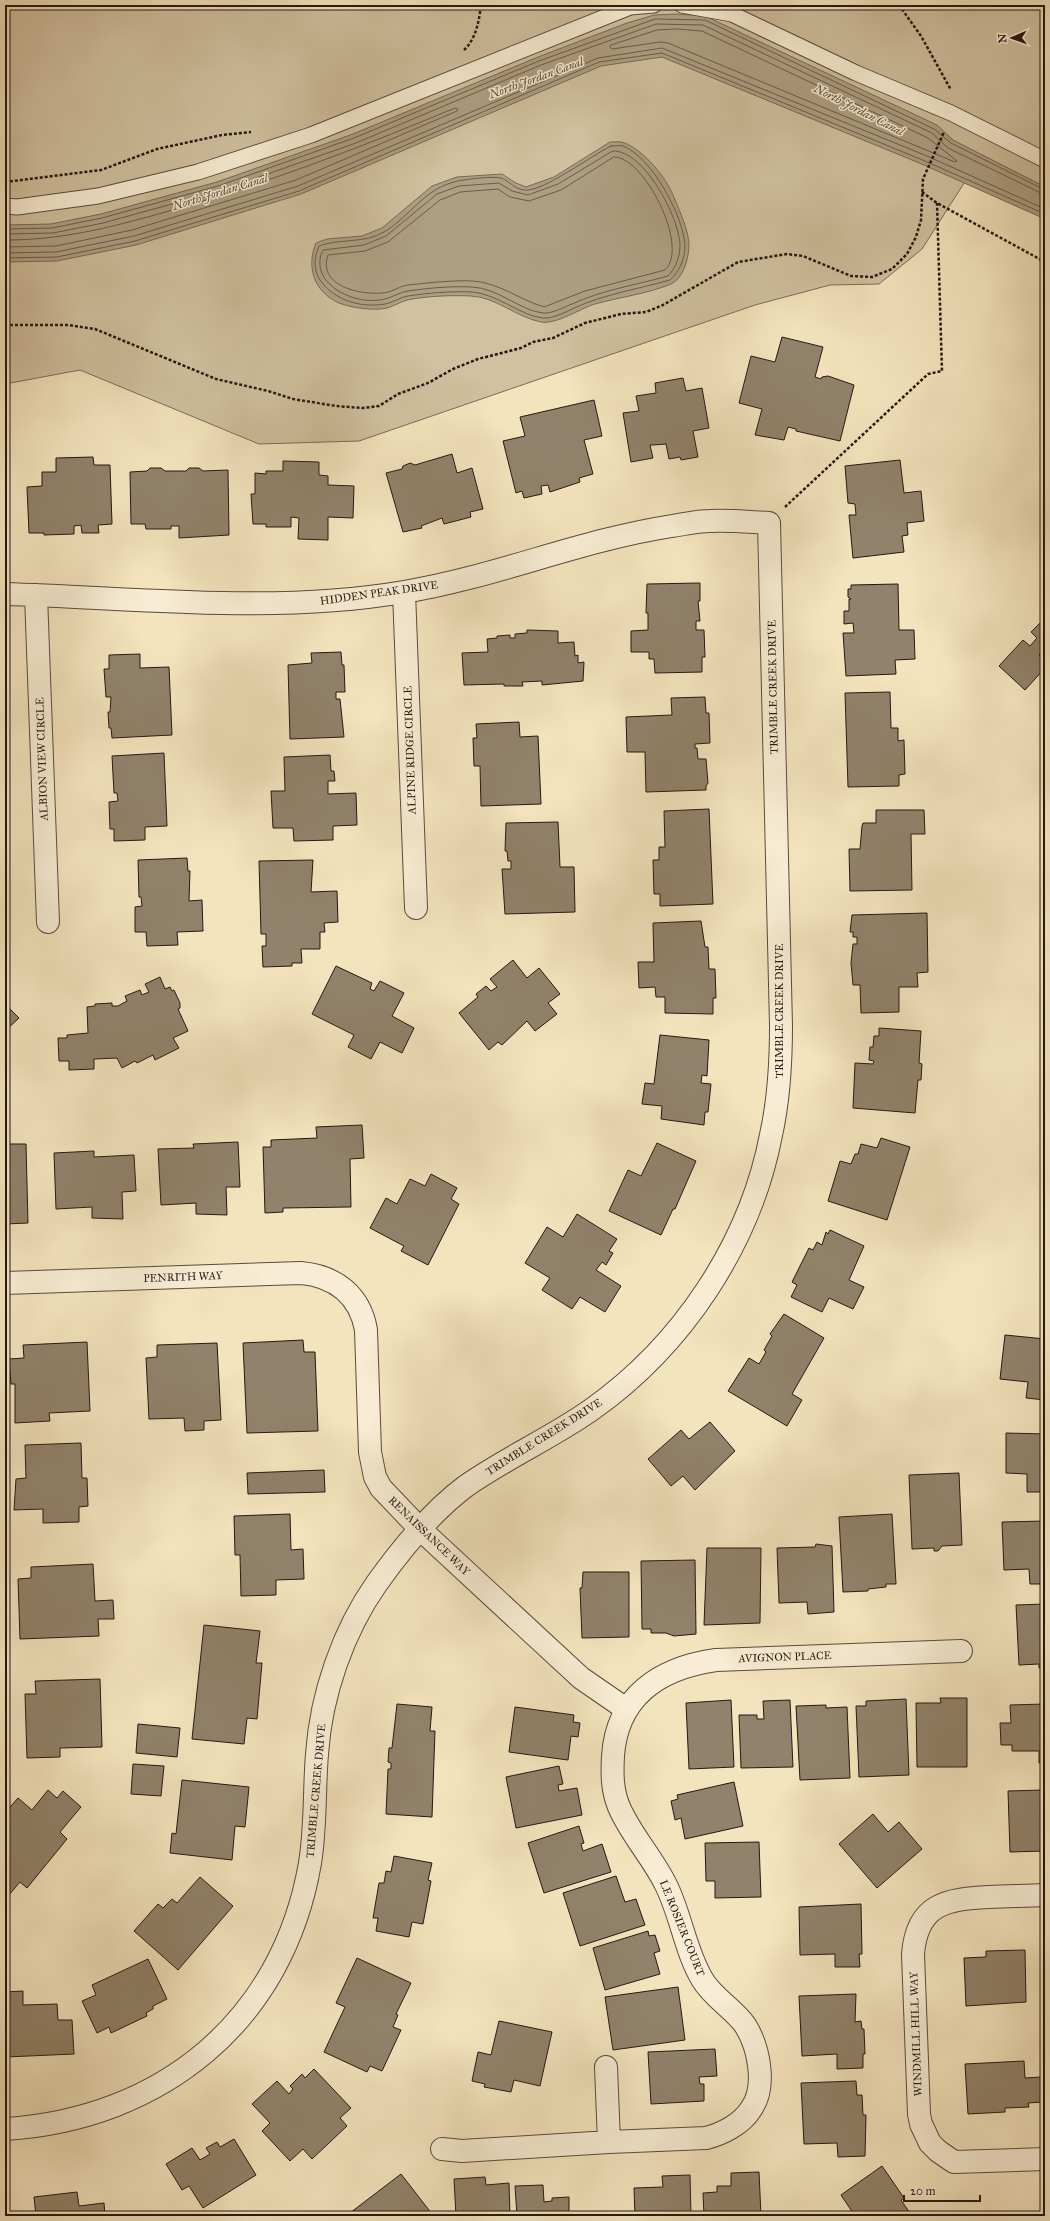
<svg xmlns="http://www.w3.org/2000/svg" width="1050" height="2221" viewBox="0 0 1050 2221" font-family="'IM FELL Great Primer',serif">
  <style>
    .green { fill: #d1c1a0; stroke: #7b6c5a }
    .water { fill: #ae9f83; stroke: #776956 }
    .lines { fill: none; stroke-linecap: round; stroke-linejoin: round }
    .shore { stroke: #6a5c4b; stroke-width: 1 }
    .building { fill: #91826b; stroke: #251813 }
    .lane-casing { stroke: #594b3e; stroke-width: 17 }
    .street-casing { stroke: #594b3e; stroke-width: 24 }
    .path { stroke: #251813; stroke-width: 2.5; stroke-dasharray: 3 2; stroke-linecap: butt }
    .lane { stroke: #f8edd4; stroke-width: 15 }
    .street { stroke: #f8edd4; stroke-width: 22 }
    .labels { text-anchor: middle; dominant-baseline: central; stroke-width: 3; stroke-linejoin: round; paint-order: stroke }
    .street-label { font-size: 11px; fill: #251813; stroke: #f8edd4 }
    .water-label { font-size: 12px; font-style: italic; fill: #5c4e40; stroke: #f8edd4 }
  </style>
  <rect width="100%" height="100%" fill="#f4e4bd"/>
  <filter id="stains"><feTurbulence type="fractalNoise" baseFrequency=".005" numOctaves="4"/><feColorMatrix values="0 0 0 0 .2 0 0 0 0 .09 0 0 0 0 .02 0 0 0 .5 -.17"/></filter>
  <radialGradient id="worn" r=".72"><stop offset=".6" stop-color="#630" stop-opacity="0"/><stop offset="1" stop-color="#630" stop-opacity=".3"/></radialGradient>
  <path class="green" d="M5,5H1045V187L982,155L922,249L879,284L830,285L755,305L359,441L259,444L80,370L5,384Z"/>
  <path class="water" d="M677,14L705,16L937,125L953,140L1045,187V219L924,165L662,57L601,66L301,194L136,245L57,261L5,262V225L51,224L101,214L217,182L353,134L538,57L627,23L654,15Z
    M610,142C614,142 620,141 625,143C644,151 665,176 673,195C679,210 688,228 689,244C689,257 684,278 671,284C647,294 620,297 595,304C581,308 556,325 541,322C516,317 496,297 471,296C451,295 427,296 407,300C400,302 394,306 387,308C374,311 352,308 339,303C314,292 306,267 316,243L327,239L362,236L382,228L432,186L457,177L502,174L516,183L526,187L554,177Z"/>
  <g class="lines">
    <path class="shore" d="M677,29L702,31L928,138L957,161L955,162L668,43L660,42L612,49L610,47L611,45L657,30Z
      M611,146C615,146 620,145 623,146C652,157 683,216 685,245C685,258 680,271 670,280C638,289 605,294 574,308C566,312 552,319 543,318C521,316 498,294 472,292C451,291 428,293 408,296C400,297 393,303 385,304C361,308 335,301 320,280C313,270 314,257 319,246C340,238 364,244 384,232C411,216 424,188 458,181C467,179 493,176 501,178C510,181 515,190 525,190C543,192 592,155 611,146Z
      M613,151C644,150 679,217 680,245C680,256 676,268 668,276C636,285 602,290 572,304C564,307 552,314 543,313C521,311 498,288 472,287C451,286 429,288 408,291C400,292 393,297 385,299C364,304 338,296 325,279C319,270 318,259 323,250L364,245L386,236L437,194L459,186L499,183L512,191L528,195L558,184Z
      M614,157C644,156 690,247 665,270L585,291L544,307C520,300 498,282 472,281C451,280 429,283 408,285C399,286 391,293 382,293C360,295 317,286 328,255L365,251L388,242L440,200L460,192L498,189L510,197L529,201L561,190Z
      M5,229L52,228L102,218L218,186L354,138L539,61L655,19L705,20L934,129L951,143L1045,190
      M5,234L53,233L103,223L219,191L356,143L541,65L656,24L703,25L932,133L948,148L1045,195
      M5,240C62,240 108,228 162,213C263,185 359,148 455,108L458,109L457,111L296,180L132,230L56,246L5,247
      M5,253L56,252L134,236L298,186L598,58L662,48L927,156L1045,209
      M5,258L57,257L135,241L299,191L599,62L662,53L925,161L1045,214"/>
  </g>
  <path class="building" d="M782,337L823,347L815,377L821,379L822,377L828,376L854,385L840,441L796,431V429L788,427L784,440L755,435L762,409L739,403L751,356L775,362Z
    M683,378L686,391L702,388L709,428L693,431L698,457L681,460L680,457L669,459L666,444L653,445H650L653,458L631,462L623,413L639,411L636,396L656,393L655,383Z
    M594,400L602,436L584,440L593,474L579,478L580,482L550,492L548,485L541,486L542,494L524,498L522,491L516,493L503,441L525,436L520,417Z
    M452,454L457,473L472,468L483,509L470,512L471,517L444,524L442,518L421,526L422,528L403,532L386,473L402,469L403,466L410,463L415,465Z
    M93,457L94,465H110L112,524L98,525L99,533H82L81,525L74,526V534L44,535V533H29L27,487L42,486V472H56V458Z
    M900,460L904,493L921,491L924,521L907,523L908,535L902,536L904,552L853,558L849,515H856L855,504L848,503L845,466Z
    M283,461L319,462V475L328,476V485L354,486L353,518L328,517V540L298,539L299,518L291,517V527H266V524H253L251,494H255V473L266,474V471H283Z
    M150,468H161L165,471H186L189,468H199L203,471L228,470L229,535L179,538V526H171V529H146L145,524H131L130,472L147,471Z
    M700,583V601H698L700,621H696V630H704L705,657H702V672L655,673L654,659H649V652H631V631L648,630V613H646L647,584Z
    M898,584L899,630H914L915,659L895,660L896,674L846,676L843,633H854L853,623L844,624V611H849V599H851L848,597V589H851V585Z
    M1045,618V649L1039,655L1045,661V668L1025,690L999,666L1023,640L1030,646L1037,638L1031,632Z
    M527,630L558,631V643L574,642L575,656L578,655V663L584,662L583,681L542,685V681L522,682L523,686H504V684L464,685L462,653L488,652L487,639L497,638V636L510,635V638H515V634L527,633Z
    M341,652L342,665H344L345,692H336V699H340L344,737L290,739L288,665L312,663L311,653Z
    M140,654V668L169,667L172,735L112,738L111,728H109L108,712H110L111,697H106L104,669H109V655Z
    M890,692L891,728H898V741L904,740L905,774L899,775V786L848,787L845,693Z
    M705,697L706,713H709L710,743L695,744V748H697L698,759H706L708,783L706,786V790L646,792L645,752H627L626,717L672,715L671,698Z
    M519,722L520,737L538,736L541,804L481,806L480,766H474L473,738H477L476,724Z
    M164,753L167,826L145,827V840L114,841V829H110L109,802L118,801L117,793H114L112,756Z
    M330,755L331,771H334L335,781H328V794L356,793L357,825L333,826V840L294,841L293,828H273L271,791H285L284,757Z
    M709,809L713,904L660,906V894H654L653,860H659V847H665L664,811Z
    M876,810H924L925,834H911L912,890L850,891L849,849H860L862,826L863,823H876Z
    M558,822L560,867H574L575,912L505,914L502,869H511V861H508L507,851H505L506,823Z
    M187,858L188,871H190L189,901L202,900L203,931L177,932L178,945L147,946L146,932H135V907L142,906L141,897H139L138,860Z
    M313,860L311,892L337,891L338,922L324,923L325,932H320V949H301L302,963H292V966L263,967L262,946H266V934H261L259,861Z
    M927,913L928,972L917,973L918,987H899V1012L861,1013L860,985H853L851,963L853,944H857V937H853V932H850L852,915Z
    M701,921L705,947H708L709,969H715L716,998H713V1014L665,1013V997H656L655,987L639,988L638,962H654L653,923Z
    M513,960L527,978L539,968L560,994L548,1003L557,1014L535,1031L527,1021L502,1045L498,1042L489,1050L459,1013L478,997L476,994L486,986L491,991L497,987L490,979Z
    M336,966L372,983L370,989L374,991L380,981L404,993L392,1016L414,1028L402,1053L380,1042L371,1059L348,1047L354,1035L312,1014Z
    M160,977L165,989L170,987L172,991L174,990L180,1003V1008L178,1009L188,1031L173,1038L179,1048L155,1060L153,1055L137,1063L135,1061L122,1068L117,1058L94,1059V1069L69,1070V1061H59L58,1038H67V1035L88,1033L87,1007L95,1006V1004L112,1003V1006H118L127,1001L125,996L140,990L142,995L149,992L145,984Z
    M5,1004L19,1018L5,1031Z
    M879,1028L921,1031L919,1063L922,1064L921,1080H918L915,1113L853,1108L855,1063L873,1064L874,1061L869,1060L870,1047H873L874,1036H879Z
    M660,1035L709,1040L707,1076L702,1075L701,1083L711,1084L708,1112H705L704,1125L661,1119L662,1106L642,1104L645,1083L654,1084Z
    M362,1125L364,1158L350,1159L351,1207L283,1208V1212L265,1213L263,1147H271V1140L317,1138L316,1127Z
    M5,1135H8L9,1144H26L28,1223L5,1224Z
    M881,1138L910,1147L887,1220L828,1201L840,1161L851,1164L855,1154H858L861,1144L877,1148Z
    M238,1142L240,1187H226L227,1215L196,1214V1203L161,1205L158,1149L194,1148L193,1144Z
    M657,1143L696,1161L675,1209H673L661,1235L609,1211L628,1170L641,1176Z
    M94,1151V1157L134,1155L136,1191L122,1192L123,1219L92,1218V1207L56,1209L54,1153Z
    M431,1174L457,1188L451,1199L459,1204L428,1265L401,1251L404,1246L370,1228L386,1198L397,1204L410,1179L425,1186Z
    M577,1214L617,1239L609,1251L613,1253L606,1265L602,1262L596,1270L621,1286L605,1312L580,1297L572,1309L542,1290L550,1278L525,1263L547,1227L563,1237Z
    M830,1230L864,1246L849,1280L864,1287L853,1309L829,1298L822,1312L791,1297L797,1285L792,1282L809,1248L813,1250L817,1242L822,1245L826,1232L828,1234Z
    M784,1314L824,1338L792,1394L802,1400L787,1426L728,1391L749,1358L759,1364L766,1352L764,1350L772,1336L770,1334Z
    M1005,1335L1045,1339V1400L1026,1398L1028,1382L1000,1379Z
    M303,1340L304,1352H315L318,1431L247,1433L243,1343Z
    M87,1342L90,1411L49,1413L50,1421L15,1423V1384H11L9,1359L24,1358L23,1345Z
    M217,1343L221,1420L204,1421V1430L185,1431L184,1418L149,1419L146,1358L157,1357V1345Z
    M710,1422L735,1451L695,1490L683,1476L671,1486L648,1459L681,1430L689,1439Z
    M1006,1433L1045,1434V1492H1027V1474L1006,1473Z
    M81,1443L82,1478H87L88,1506L79,1507V1522L43,1523V1509L14,1510L16,1479L26,1478L25,1445Z
    M324,1470L325,1492L248,1494L247,1473Z
    M959,1473L962,1545L942,1546L938,1551H934V1548L912,1549L909,1475Z
    M290,1514L291,1550L303,1549L304,1579L276,1580V1595L241,1596L240,1555H235L234,1516Z
    M892,1514L896,1584H886V1587L868,1589V1591L843,1592L839,1517Z
    M1045,1521V1584H1030L1029,1569L1004,1570L1002,1522Z
    M816,1544L832,1546L834,1612L808,1614L807,1602L779,1603L777,1548L815,1547Z
    M707,1548H761L760,1623L704,1625Z
    M695,1560L696,1634L674,1636L666,1633H651V1629H642L641,1561Z
    M93,1564L95,1601L113,1600L114,1619H98L99,1636L20,1639L18,1579L31,1578V1567Z
    M583,1572H629V1637L582,1638L580,1588H582Z
    M1045,1604V1668H1039V1664L1019,1665L1016,1605Z
    M204,1625L260,1631L256,1663H262L257,1719L247,1718L244,1744L192,1739Z
    M100,1679L102,1747L60,1748V1757L27,1758L25,1694H36L35,1681Z
    M940,1698H967V1767H917L916,1703H941Z
    M906,1699L909,1775L859,1777L856,1706H866V1701Z
    M731,1700L734,1767L689,1769L686,1703Z
    M790,1700L793,1767L741,1768L739,1715H757V1719H764L763,1701Z
    M397,1704L432,1707L430,1731H435L432,1817L386,1814L388,1769H391V1763L388,1762L389,1748H392Z
    M1045,1704V1763H1039V1751H1012V1745H1001L1000,1723H1011L1010,1705Z
    M826,1705V1708L847,1707L850,1778L800,1780L796,1706Z
    M515,1707L574,1715L573,1722L580,1723L578,1737L571,1736L568,1760L509,1752Z
    M138,1724L180,1728L177,1757L136,1753Z
    M133,1764L164,1766L161,1796L131,1794Z
    M559,1766L563,1784L558,1785L559,1791L577,1788L582,1815L516,1828L506,1777Z
    M1042,1778H1045V1851L1010,1852L1008,1791L1043,1790Z
    M182,1780L249,1787L245,1827L235,1826L232,1860L170,1853L172,1833L176,1834Z
    M734,1782L743,1826L685,1839L681,1818L675,1820L671,1801L678,1799L677,1795Z
    M48,1790L57,1798L63,1791L81,1807L60,1832L67,1839L27,1888L20,1882L8,1896L5,1897V1813L18,1798L32,1810Z
    M873,1814L888,1832L899,1822L922,1849L877,1888L839,1844Z
    M579,1826L584,1843L581,1844L583,1851L602,1844L611,1872L544,1893L528,1843Z
    M759,1842L761,1897L715,1898V1881H706L705,1843Z
    M394,1856L432,1863L428,1880L431,1881L423,1924L412,1922L409,1937L376,1931L378,1918H373L379,1883H384L386,1871L391,1872Z
    M616,1876L625,1902L636,1899L645,1925L580,1946L563,1893Z
    M200,1877L233,1906L178,1970L134,1931L158,1904L163,1908L172,1899L177,1903Z
    M861,1904L862,1954H859L860,1967H835V1954L800,1955L799,1907Z
    M648,1931L649,1936L655,1935L660,1951L654,1953L660,1974L605,1990L593,1948Z
    M1025,1950L1026,2002L966,2006L964,1958L986,1957V1951Z
    M357,1958L411,1983L396,2014L398,2015L393,2027L401,2030L382,2071L370,2066L367,2072L324,2052L345,2007L336,2003Z
    M148,1959L167,1999L153,2006V2009L146,2013L147,2016L111,2033L109,2027L97,2033L82,2001L96,1995L92,1985Z
    M678,1987L685,2040L613,2050L605,1997Z
    M23,1991V2005L57,2004L58,2020H72L74,2054L6,2057L5,1992Z
    M856,1994L855,2022L861,2021L862,2029H864L865,2054H863V2068L837,2069V2054L802,2056L799,1996Z
    M499,2021L552,2032L540,2086L514,2080L511,2092L484,2087L485,2084L472,2081L478,2052L491,2055Z
    M715,2049L717,2076L699,2077L700,2084H704V2101L651,2104L648,2052Z
    M1024,2061L1025,2078L1041,2077L1042,2102L1028,2103L1029,2107L1005,2108V2112L968,2114L965,2064Z
    M314,2069L351,2108L340,2118L347,2126L312,2159L303,2149L290,2161L262,2131L270,2123L252,2104L277,2081L289,2094L293,2089L290,2086L302,2074L305,2078Z
    M856,2081L857,2095H862L863,2115H866L865,2156L838,2157L837,2143L804,2144L801,2083Z
    M234,2139L256,2175L203,2208L189,2186L182,2190L166,2164L192,2148L200,2160L210,2154L206,2148L217,2142L220,2147Z
    M882,2166L904,2198L901,2200L912,2216H855L841,2195Z
    M759,2172L761,2216H704L703,2193L717,2192V2186H731V2173Z
    M401,2174L432,2214L429,2216H346Z
    M690,2175L691,2216H635L634,2188L663,2187L662,2176Z
    M485,2177L486,2185L509,2183L510,2216H456L454,2179Z
    M543,2185L544,2202L552,2201V2198L569,2197V2216H517L515,2186Z
    M77,2192L79,2206L104,2203L105,2216H36L34,2197Z"/>
  <g class="lines">
    <defs>
      <path id="lane" d="M682,5L732,14L856,73L951,113L1045,160
        M5,206L17,207L98,196L198,172L311,135L630,7L654,5"/>
      <path id="street" d="M404,592L416,908
        M5,594C138,598 272,614 404,592C495,577 581,540 672,526C685,524 698,521 710,521C729,520 749,522 769,523L781,1026C781,1063 779,1099 771,1135C750,1244 682,1346 591,1410C551,1438 506,1458 466,1486C431,1512 402,1548 377,1583C343,1631 321,1695 317,1754C314,1790 316,1827 310,1863C283,2021 162,2119 5,2129
        M36,595L48,922
        M5,1283L301,1273C335,1276 360,1295 366,1330L370,1452L375,1477L381,1488L420,1529L581,1678L626,1709
        M1045,1895C1026,1896 1008,1896 989,1897C946,1899 917,1904 913,1954L919,2114L921,2124L930,2143L938,2151L954,2162L1045,2159
        M606,2067L609,2142
        M442,2149L462,2151L609,2142L706,2138C722,2134 742,2124 751,2109C767,2087 759,2047 745,2025C733,2008 713,1998 702,1979C685,1950 681,1915 666,1885C653,1858 631,1835 619,1807C612,1790 612,1774 613,1756C617,1696 660,1668 716,1660L961,1651"/>
    </defs>
    <use href="#lane" class="lane-casing"/>
    <use href="#street" class="street-casing"/>
    <path class="path" d="M899,5L921,36L951,90
      M464,50C476,39 479,21 481,5
      M5,182L101,170L157,149L222,135L251,132
      M922,192L937,203L1045,262
      M5,325H68L95,329L216,379L268,391L293,399L336,406L363,408L379,406L398,394L428,383L453,369L478,359L521,348L533,342L553,338L585,323L621,314L646,312L663,305L738,262L787,254L803,256L851,276L872,277L892,269L907,254L916,237L921,220L923,179L944,132
      M785,507L928,374L942,371L937,203"/>
    <use href="#lane" class="lane"/>
    <use href="#street" class="street"/>
  </g>
  <g class="labels">
    <g class="street-label">
      <text transform="translate(379 593) rotate(-8)">HIDDEN PEAK DRIVE</text>
      <text transform="translate(773 687) rotate(-91)">TRIMBLE CREEK DRIVE</text>
      <text transform="translate(410 750) rotate(-92)">ALPINE RIDGE CIRCLE</text>
      <text transform="translate(42 759) rotate(-92)">ALBION VIEW CIRCLE</text>
      <text transform="translate(779 1011) rotate(-90)">TRIMBLE CREEK DRIVE</text>
      <text transform="translate(183 1277) rotate(-2)">PENRITH WAY</text>
      <text transform="translate(544 1437) rotate(-32)">TRIMBLE CREEK DRIVE</text>
      <text transform="translate(429 1536) rotate(44)">RENAISSANCE WAY</text>
      <text transform="translate(785 1657) rotate(-2)">AVIGNON PLACE</text>
      <text transform="translate(316 1791) rotate(-85)">TRIMBLE CREEK DRIVE</text>
      <text transform="translate(682 1928) rotate(68)">LE ROSIER COURT</text>
      <text transform="translate(916 2034) rotate(-92)">WINDMILL HILL WAY</text>
    </g>
    <g class="water-label">
      <text transform="translate(536 78) rotate(-20)">North Jordan Canal</text>
      <text transform="translate(859 110) rotate(27)">North Jordan Canal</text>
      <text transform="translate(220 192) rotate(-17)">North Jordan Canal</text>
    </g>
  </g>
  <rect width="1050" height="2221" fill="none" stroke="#f4e4bd" stroke-width="20"/>
  <rect x="6" y="6" width="1038" height="2209" fill="none" stroke="#251813" stroke-width="2"/>
  <rect x="10" y="10" width="1030" height="2201" fill="none" stroke="#251813"/>
  <g transform="translate(1012 38) rotate(268)" stroke="#f8edd4" stroke-width="3" paint-order="stroke">
  <path d="M0-3L7 15L0 10L-7 15Z" fill="#251813"/>
  <text y="-6" font-size="11" font-weight="bold" text-anchor="middle" fill="#251813">N</text>
  </g>
  <path d="M904 2195v6h76v-6" fill="none" stroke="#251813" stroke-width="2"/>
  <text x="910" y="2195" font-size="12" fill="#251813" stroke="#f8edd4" stroke-width="3" paint-order="stroke">20 m</text>
  <rect width="100%" height="100%" filter="url(#stains)"/>
  <rect width="100%" height="100%" fill="url(#worn)"/>
</svg>
